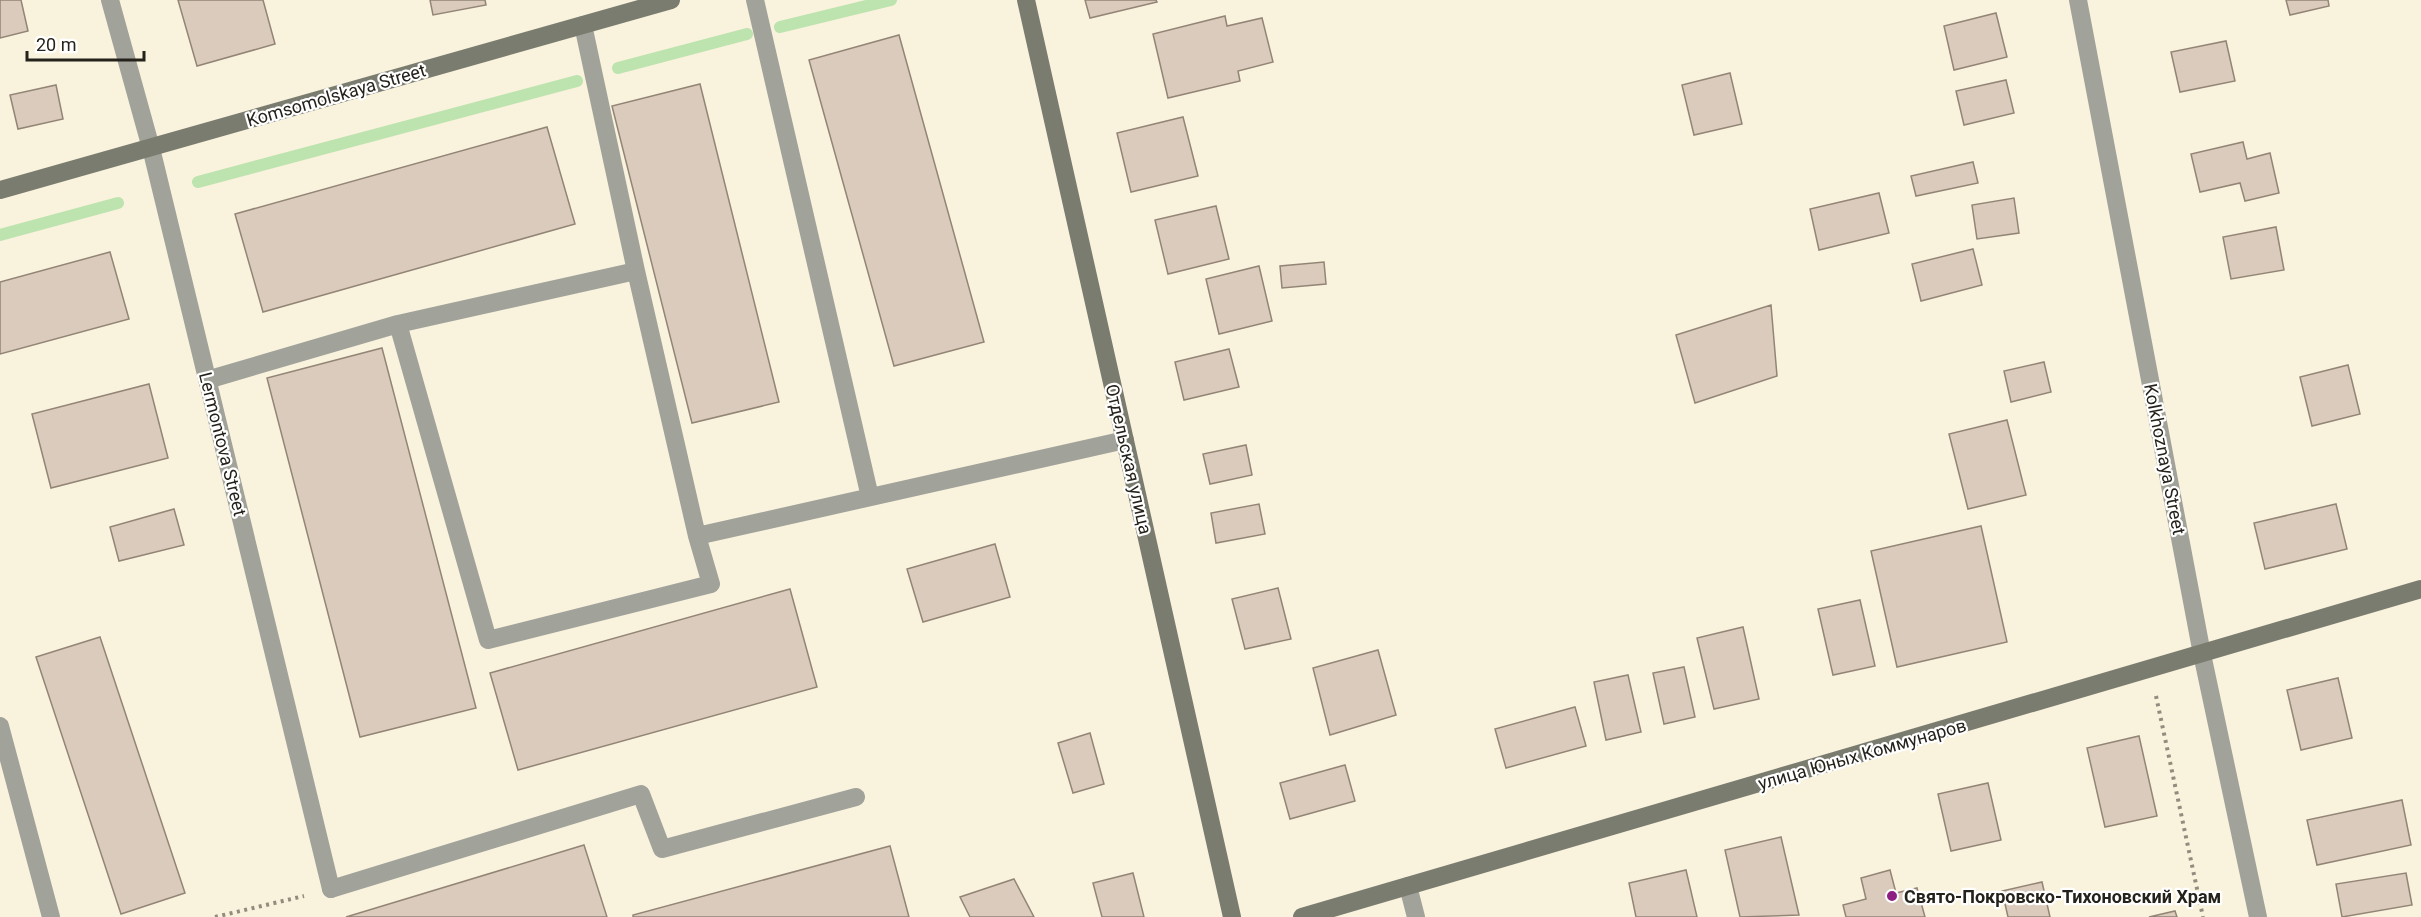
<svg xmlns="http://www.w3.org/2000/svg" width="2421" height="917" viewBox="0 0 2421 917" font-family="Roboto,sans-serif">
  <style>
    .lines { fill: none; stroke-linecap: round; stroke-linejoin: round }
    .stream { stroke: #bde3ae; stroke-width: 12 }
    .building { fill: #dbcbbc; stroke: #938576; stroke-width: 1.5 }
    .path { stroke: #918c7d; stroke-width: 4; stroke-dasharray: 3 4.5; stroke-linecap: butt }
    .lane { stroke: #a1a29a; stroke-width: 18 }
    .street { stroke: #a1a29a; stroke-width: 18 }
    .secondary { stroke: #7b7c70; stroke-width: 18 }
    .poi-dot { fill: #8d1f82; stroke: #fff; stroke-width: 2 }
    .labels { text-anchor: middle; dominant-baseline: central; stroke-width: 4.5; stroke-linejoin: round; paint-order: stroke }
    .street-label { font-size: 18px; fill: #25221b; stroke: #fff }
    .poi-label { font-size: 18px; font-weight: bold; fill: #25221b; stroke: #fff; text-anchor: start }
  </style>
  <rect width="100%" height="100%" fill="#f9f2dd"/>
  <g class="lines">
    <path class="stream" d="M780,27L891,0
      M618,68L747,34
      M198,182L577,81
      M0,235L118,203"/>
  </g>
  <path class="building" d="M0,0H21L28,31L0,38Z
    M178,0H263L275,44L197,66Z
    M430,0H485L486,5L433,15Z
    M1085,0H1156L1157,2L1090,18Z
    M2286,0H2328L2329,6L2290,15Z
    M1996,13L2007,57L1954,70L1944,26Z
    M1225,16L1227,26L1262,18L1273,62L1238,71L1240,81L1168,98L1153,34Z
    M899,35L984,342L894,366L809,60Z
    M2226,41L2235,81L2180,92L2171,52Z
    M1730,73L1742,124L1694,135L1682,85Z
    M2006,80L2014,113L1964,125L1956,91Z
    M700,84L779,402L692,423L612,106Z
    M56,85L63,119L18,129L10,95Z
    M1183,117L1198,176L1131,192L1117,133Z
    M547,127L575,224L263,312L235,214Z
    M2243,142L2247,159L2270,153L2279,193L2245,201L2240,183L2200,192L2191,154Z
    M1973,162L1978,183L1916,196L1911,176Z
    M1879,193L1889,233L1819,250L1810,209Z
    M2014,198L2019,233L1977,239L1972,205Z
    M1216,206L1229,259L1168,274L1155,220Z
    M2276,227L2284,270L2231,279L2223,237Z
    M1973,249L1982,285L1921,301L1912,264Z
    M110,252L129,319L0,354V282Z
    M1324,262L1326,284L1282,288L1280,266Z
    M1259,266L1272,321L1219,334L1206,279Z
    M1771,305L1777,376L1695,403L1676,335Z
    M382,348L476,708L360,737L267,378Z
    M1229,349L1239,387L1184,400L1175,362Z
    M2044,362L2051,392L2011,402L2004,371Z
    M2348,365L2360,414L2312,426L2300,377Z
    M149,384L168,458L51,488L32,414Z
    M2007,420L2026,495L1968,509L1949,434Z
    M1246,445L1252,475L1210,484L1203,454Z
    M1259,504L1265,534L1216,543L1211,513Z
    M2336,504L2347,549L2265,569L2254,523Z
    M174,509L184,545L119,561L110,527Z
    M1981,526L2007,642L1897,667L1871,551Z
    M995,544L1010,597L923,622L907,569Z
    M1278,588L1291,639L1245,649L1232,599Z
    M790,589L817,687L518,770L490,673Z
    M1860,600L1875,666L1833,675L1818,609Z
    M1743,627L1759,699L1714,709L1697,638Z
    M100,637L185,893L121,914L36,657Z
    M1378,650L1396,715L1330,735L1313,668Z
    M1684,667L1695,717L1664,724L1653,673Z
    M1628,675L1641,732L1606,740L1594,682Z
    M2338,678L2352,738L2301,750L2287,690Z
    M1575,707L1586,746L1506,768L1495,729Z
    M1090,733L1104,784L1073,793L1058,743Z
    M2139,736L2157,816L2105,827L2087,748Z
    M1345,765L1355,801L1290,819L1280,783Z
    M1988,783L2001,840L1951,851L1938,794Z
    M2402,800L2411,845L2317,865L2307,820Z
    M1781,837L1799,915L1740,917L1725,850Z
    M584,845L607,917H346Z
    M890,846L909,917H633V915Z
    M1686,870L1697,917H1636L1629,883Z
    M1890,870L1896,893L1917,888L1925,917H1846L1843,905L1866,899L1861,878Z
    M1133,873L1144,917H1102L1093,883Z
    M2406,873L2412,905L2342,917L2336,884Z
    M1014,879L1034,917H970L960,897Z
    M2042,882L2050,917H2008L2002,891Z
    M2175,911L2177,917H2149Z"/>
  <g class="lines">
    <path class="path" d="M2156,696L2203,917
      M215,917L304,896"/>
    <path class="lane" d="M755,0L870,497
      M583,25L636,271L697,536L711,584L488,640L398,324L636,271
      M207,380L398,324
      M697,536L1125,440
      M0,726L51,917
      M1408,886L1416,917
      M331,889L641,794L662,849L856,797"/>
    <path class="street" d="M110,0L151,148L331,889
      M2078,0L2202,654L2258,917"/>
    <path class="secondary" d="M1026,0L1232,917
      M0,190L671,0
      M1302,917L2421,589"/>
  </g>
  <circle class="poi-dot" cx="1892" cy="896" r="6"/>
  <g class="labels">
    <g class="street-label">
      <text transform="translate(336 95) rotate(-16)">Komsomolskaya Street</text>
      <text transform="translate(223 444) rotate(76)">Lermontova Street</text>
      <text transform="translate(1129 459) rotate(77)">Отдельская улица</text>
      <text transform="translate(2165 459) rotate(79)">Kolkhoznaya Street</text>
      <text transform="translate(1862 754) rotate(-16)">улица Юных Коммунаров</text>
    </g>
    <g class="poi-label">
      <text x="1904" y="896">Свято-Покровско-Тихоновский Храм</text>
    </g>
  </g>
  <path d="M27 51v9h117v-9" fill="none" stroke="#25221b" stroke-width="3"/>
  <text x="36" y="51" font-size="18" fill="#25221b" stroke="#ffffff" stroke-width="4.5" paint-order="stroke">20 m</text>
</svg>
